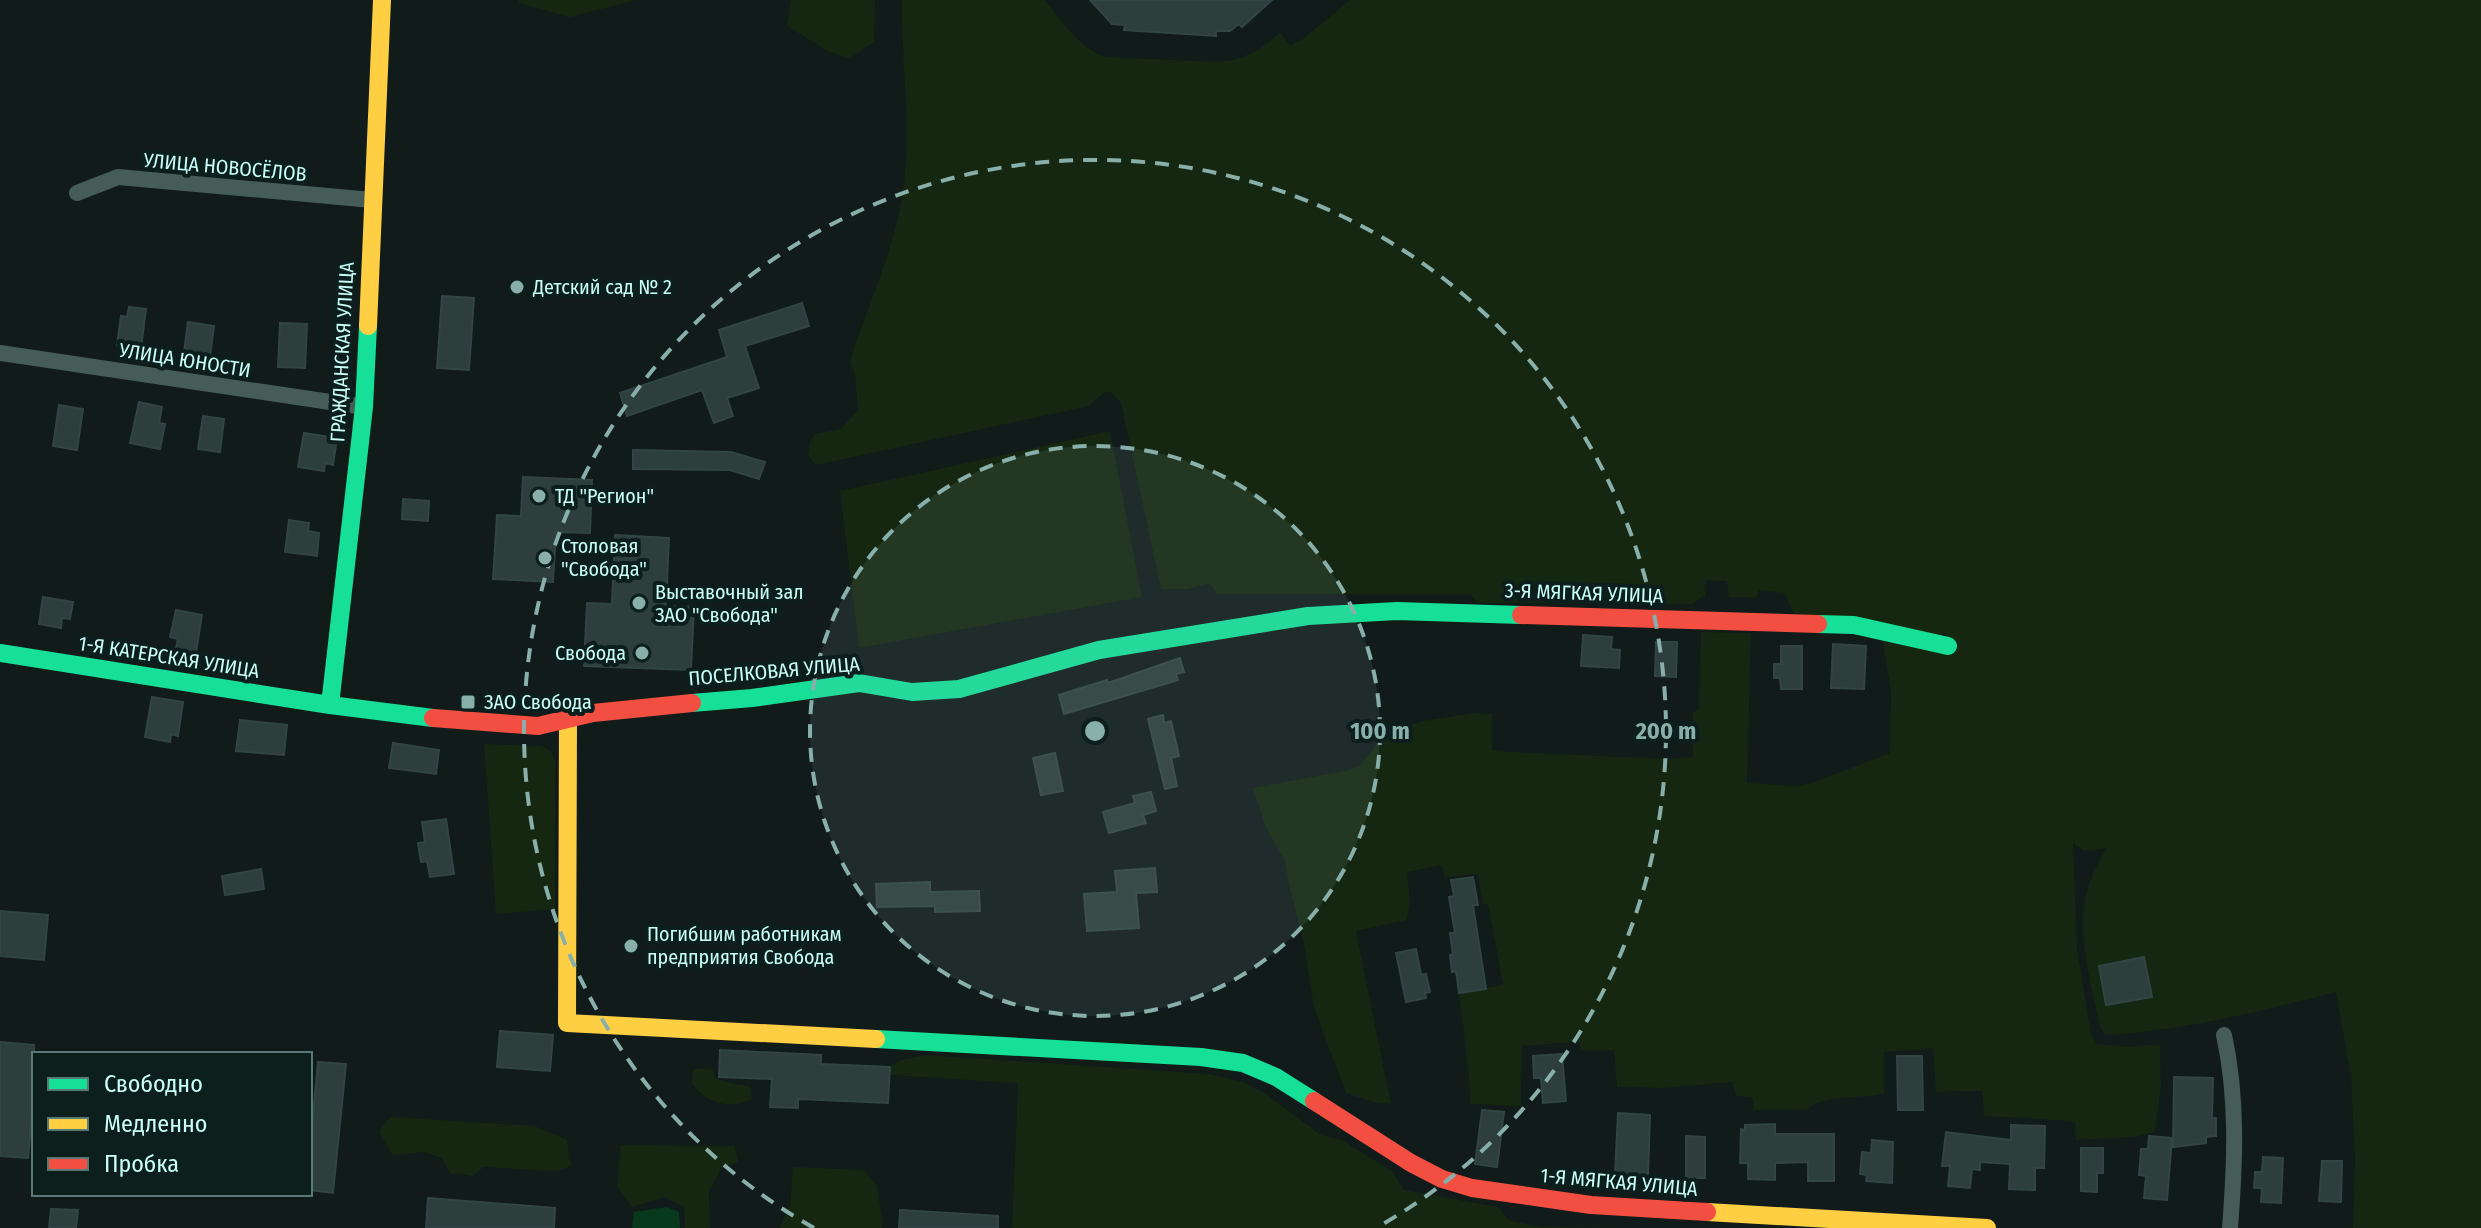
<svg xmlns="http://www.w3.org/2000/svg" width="2481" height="1228" viewBox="0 0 2481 1228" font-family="'Fira Sans Condensed',sans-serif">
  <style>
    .green { fill: #152710 }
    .water { fill: #09391c }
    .building { fill: #2d3e3c; stroke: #324544; stroke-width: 2 }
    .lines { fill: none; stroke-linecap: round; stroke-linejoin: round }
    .street { stroke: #455c57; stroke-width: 16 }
    .fast { stroke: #16e098; stroke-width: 18 }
    .slow { stroke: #ffcf43; stroke-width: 18 }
    .jam { stroke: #f24e42; stroke-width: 18 }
    .ring { fill: none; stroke: #88afaa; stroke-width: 4; stroke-dasharray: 14 10 }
    .poi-dot { fill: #88afaa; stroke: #0c1f1d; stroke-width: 3 }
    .labels { text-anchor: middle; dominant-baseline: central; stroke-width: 8; stroke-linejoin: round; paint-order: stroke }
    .street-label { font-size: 20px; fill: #c9fff8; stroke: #0c1f1d }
    .poi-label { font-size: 20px; fill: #c9fff8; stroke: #0c1f1d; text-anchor: start }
    .centre { fill: #88afaa; stroke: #0c1f1d; stroke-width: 4 }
    .ring-label { font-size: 24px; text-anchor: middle; font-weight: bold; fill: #88afaa; stroke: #0c1f1d; stroke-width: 8; stroke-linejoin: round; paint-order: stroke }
  </style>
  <rect width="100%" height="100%" fill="#101b1a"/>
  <path class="green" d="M519,0H636L570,17L519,3Z
    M791,0H875L874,42L849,59L826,50L787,26Z
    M902,0H1044C1062,20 1079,49 1106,57L1219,62L1234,60L1257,51L1280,33L1290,45L1303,39L1350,0H2481V1228H2353L2355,1159L2351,1077L2336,992C2258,1012 2186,1030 2106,1035L2100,1028C2092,988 2078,941 2085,899C2088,881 2098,864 2106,848L2084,851L2073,843L2077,949L2091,1035L2097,1044L2130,1047L2160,1044L2161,1085L2155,1132L2132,1137L2076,1140L2075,1121L1984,1116L1982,1091L1936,1092L1933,1048L1884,1052V1093C1860,1100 1825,1093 1806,1110H1754L1752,1097L1736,1096L1733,1082L1665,1088L1617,1087L1614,1050H1581L1579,1042L1522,1046L1521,1106L1470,1104L1469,1076L1459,993L1503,985L1488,904H1483L1478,874L1445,877L1442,865L1407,872L1410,901L1407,920L1356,931L1391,1104L1373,1102L1346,1093L1314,1008L1303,939L1289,885L1285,861L1266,828L1253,788L1350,770L1360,765L1386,733L1423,721L1474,713L1492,714V751L1666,759L1693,757V713L1699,709L1701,632L1751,633L1747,783L1794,786L1812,783L1890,753L1891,693L1883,641L1941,653L1946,632L1940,636L1794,613L1784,593L1759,590L1756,597H1729L1727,581L1706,580L1705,595L1693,604L1477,603L1470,594H1217L1209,583L1188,589H1161L1121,403L1110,391L1102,394L1089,406L816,465L808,455L810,442L815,434L841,429L858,410L855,375L850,361C869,300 901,237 905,172C910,115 901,57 902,0Z
    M1110,431L1142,597L859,648L840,491Z
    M484,744L541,746L551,751L555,761V909L496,914Z
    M926,1055L1209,1074L1244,1082L1266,1094L1321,1135L1342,1140L1392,1171L1404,1190L1498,1207L1509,1220L1538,1227L1618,1228H1012L1018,1083L890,1075V1067L900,1060Z
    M712,1068L716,1078L734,1084L750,1086L752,1099C729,1110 706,1103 692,1084L693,1069Z
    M390,1117L535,1126L567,1140L571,1166L556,1171L484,1167L472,1176L450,1173L441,1158L424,1152L392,1155L379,1131Z
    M621,1145L735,1146L738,1162L722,1168L709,1191L710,1228H685L684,1208L665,1197L632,1207L617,1187Z
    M793,1167L864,1170L877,1187L883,1223L882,1228H780L790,1205Z"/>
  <path class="water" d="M667,1207L679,1212L680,1228H632L634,1212Z"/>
  <path class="building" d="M1090,0H1272L1242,27L1239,24L1230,31H1216V36L1124,30L1125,25L1112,24Z
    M442,296L474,298L469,370L437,368Z
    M802,303L809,326L745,346L759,388L727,398L733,416L714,423L702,390L627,416L620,393L727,357L719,330Z
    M129,307L146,309L140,356L123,353L124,346L117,345L121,316L127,317Z
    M188,322L214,326L209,364L183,360Z
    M280,323L307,324L305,368L278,367Z
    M139,402L162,407L159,423L165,424L160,449L130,443Z
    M59,405L83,409L77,450L53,446Z
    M203,416L224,419L220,452L198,449Z
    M304,433L337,438L333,465L325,463L324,471L298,467Z
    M633,450L731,452L765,462L759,479L730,470L633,469Z
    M523,477L592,480L590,533L556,532L553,582L493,579L497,515L521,516Z
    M403,499L429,501L428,521L402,519Z
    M289,520L309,523L308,531L319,533L317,556L285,552Z
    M615,535L669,538L666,606L694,607L691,670L584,666L587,603L612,604Z
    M43,597L73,602L70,619L62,618L61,628L39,624Z
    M176,610L202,615L196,652L176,648L178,639L170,637Z
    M1583,635L1612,637L1611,649L1620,650L1619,668L1581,666Z
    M1656,642H1677L1676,677L1655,676Z
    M1833,644L1866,646L1864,689L1831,688Z
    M1781,646H1802V689H1781L1780,678H1774V664H1781Z
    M1180,658L1184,672L1176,674L1178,680L1064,714L1059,695L1107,680L1108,683Z
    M152,697L183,702L178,736L171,734L170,742L145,737Z
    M1163,715L1164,723L1171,721L1179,756L1171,758L1177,786L1165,789L1148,719Z
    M240,720L287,725L284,755L236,751Z
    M393,743L439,750L436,774L389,768Z
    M1055,753L1063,791L1041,795L1033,758Z
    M1151,792L1156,811L1143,815L1146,823L1109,833L1103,812L1135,803L1133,796Z
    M446,819L454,874L430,877L427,861L421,862L418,843L425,842L422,822Z
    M1155,868L1157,892L1136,893L1139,928L1087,931L1084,894L1117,892L1115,871Z
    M261,869L264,889L225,895L222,876Z
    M1473,877L1478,905H1473L1486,989L1459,993L1456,971L1452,972L1450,955H1453L1450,933H1455L1449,897L1454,896L1451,880Z
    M930,882V892L979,891L980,911L935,912V906L877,907L876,884Z
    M0,911L48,915L44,960L0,956Z
    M1416,949L1421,975L1426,974L1430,992L1425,993L1426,998L1406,1002L1396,953Z
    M2144,957L2152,997L2106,1005L2099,966Z
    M500,1031L553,1035L550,1071L497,1067Z
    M0,1042L34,1045V1085L28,1158L0,1156Z
    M720,1050L821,1055V1064L890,1067L888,1103L798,1099V1108L770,1107L772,1079L719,1077Z
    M1562,1054L1566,1101L1543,1103L1541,1078H1534L1533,1056Z
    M1897,1056H1922L1923,1110H1898Z
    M318,1062L346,1064L333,1193L310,1190V1147Z
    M2174,1077L2213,1078L2212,1118H2216V1136L2206,1137V1143L2173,1147Z
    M1482,1110L1504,1112L1497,1167L1475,1164Z
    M1618,1113L1650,1115L1648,1175L1615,1174Z
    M1775,1124V1134H1834V1181H1808V1162L1775,1163V1180L1748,1179V1163H1740L1741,1129L1745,1130V1125Z
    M2011,1125L2045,1126L2044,1168H2035V1190L2009,1189L2010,1164L1980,1162V1170L1972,1169L1970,1188L1948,1186L1950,1166H1942L1946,1132L2011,1140Z
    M1686,1136L1705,1137V1178H1686Z
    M2149,1136L2172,1138L2167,1200L2144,1198L2146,1176L2139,1175L2141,1149H2148Z
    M1872,1140L1893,1142L1892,1183L1866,1181L1867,1175L1860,1174L1862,1152L1871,1153Z
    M2081,1148H2103V1173H2097V1192L2081,1191Z
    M2263,1157L2283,1158L2281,1203L2261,1202L2262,1188H2254L2255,1172H2262Z
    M2322,1161H2342L2341,1202L2319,1201Z
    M428,1198L555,1208L554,1228H426Z
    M51,1209L78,1210L76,1228H49Z
    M900,1210L998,1216V1228H899Z"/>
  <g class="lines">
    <path class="street" d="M77,193L118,177L372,200
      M0,353L364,407
      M2224,1035C2238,1099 2235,1163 2230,1228"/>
    <path class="fast" d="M1818,624L1854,625L1948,646
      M0,653L330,705L433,718
      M692,703L752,698L859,683L912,692L959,689L1099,650L1308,616L1397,611L1521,615
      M330,705L364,407L368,326
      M876,1039L1201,1057L1243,1063L1276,1077L1314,1101"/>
    <path class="slow" d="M368,326L382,0
      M568,719L567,1023L876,1039
      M1707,1212L1987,1228"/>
    <path class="jam" d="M1521,615L1818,624
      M433,718L538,726L593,713L692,703
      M1314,1101L1411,1163L1442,1179L1472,1188L1591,1205L1707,1212"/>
  </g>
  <circle cx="1095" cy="731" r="285" fill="#88afaa" fill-opacity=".12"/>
  <g class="ring">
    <circle cx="1095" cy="731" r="285"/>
    <path d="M814 1228A571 571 0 1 1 1376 1228"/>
  </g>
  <g class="poi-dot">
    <circle cx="517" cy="287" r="8"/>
    <circle cx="539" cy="496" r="8"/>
    <circle cx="545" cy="558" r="8"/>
    <circle cx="639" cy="603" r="8"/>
    <circle cx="642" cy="653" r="8"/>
    <rect x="460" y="694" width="16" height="16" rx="4"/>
    <circle cx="631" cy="946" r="8"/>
  </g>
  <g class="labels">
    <g class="street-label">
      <text transform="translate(225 167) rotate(5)">УЛИЦА НОВОСЁЛОВ</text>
      <text transform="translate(342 352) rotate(-87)">ГРАЖДАНСКАЯ УЛИЦА</text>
      <text transform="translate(185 360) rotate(9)">УЛИЦА ЮНОСТИ</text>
      <text transform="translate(1584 593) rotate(2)">3-Я МЯГКАЯ УЛИЦА</text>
      <text transform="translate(169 657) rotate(9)">1-Я КАТЕРСКАЯ УЛИЦА</text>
      <text transform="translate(774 671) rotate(-5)">ПОСЕЛКОВАЯ УЛИЦА</text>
      <text transform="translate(1619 1182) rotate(5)">1-Я МЯГКАЯ УЛИЦА</text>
    </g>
    <g class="poi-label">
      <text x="533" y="287">Детский сад № 2</text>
      <text x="555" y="496">ТД "Регион"</text>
      <text x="561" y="546">Столовая<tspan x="561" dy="23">"Свобода"</tspan></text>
      <text x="655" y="592">Выставочный зал<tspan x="655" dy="23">ЗАО "Свобода"</tspan></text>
      <text x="626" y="653" text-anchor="end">Свобода</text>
      <text x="484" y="702">ЗАО Свобода</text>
      <text x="647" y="934">Погибшим работникам<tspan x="647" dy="23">предприятия Свобода</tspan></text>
    </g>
  </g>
  <circle cx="1095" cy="731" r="12" class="centre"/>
  <g class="ring-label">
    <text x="1380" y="739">100 m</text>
    <text x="1666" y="739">200 m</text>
  </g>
  <rect x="32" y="1052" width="280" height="144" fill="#0c1f1d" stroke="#587975" stroke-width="2"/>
  <rect x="48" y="1078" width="40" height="12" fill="#16e098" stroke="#587975" stroke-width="2"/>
  <text x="104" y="1092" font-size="24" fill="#c9fff8">Свободно</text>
  <rect x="48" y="1118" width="40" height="12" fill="#ffcf43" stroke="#587975" stroke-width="2"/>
  <text x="104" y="1132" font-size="24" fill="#c9fff8">Медленно</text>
  <rect x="48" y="1158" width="40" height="12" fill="#f24e42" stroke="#587975" stroke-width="2"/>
  <text x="104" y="1172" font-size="24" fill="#c9fff8">Пробка</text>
</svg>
